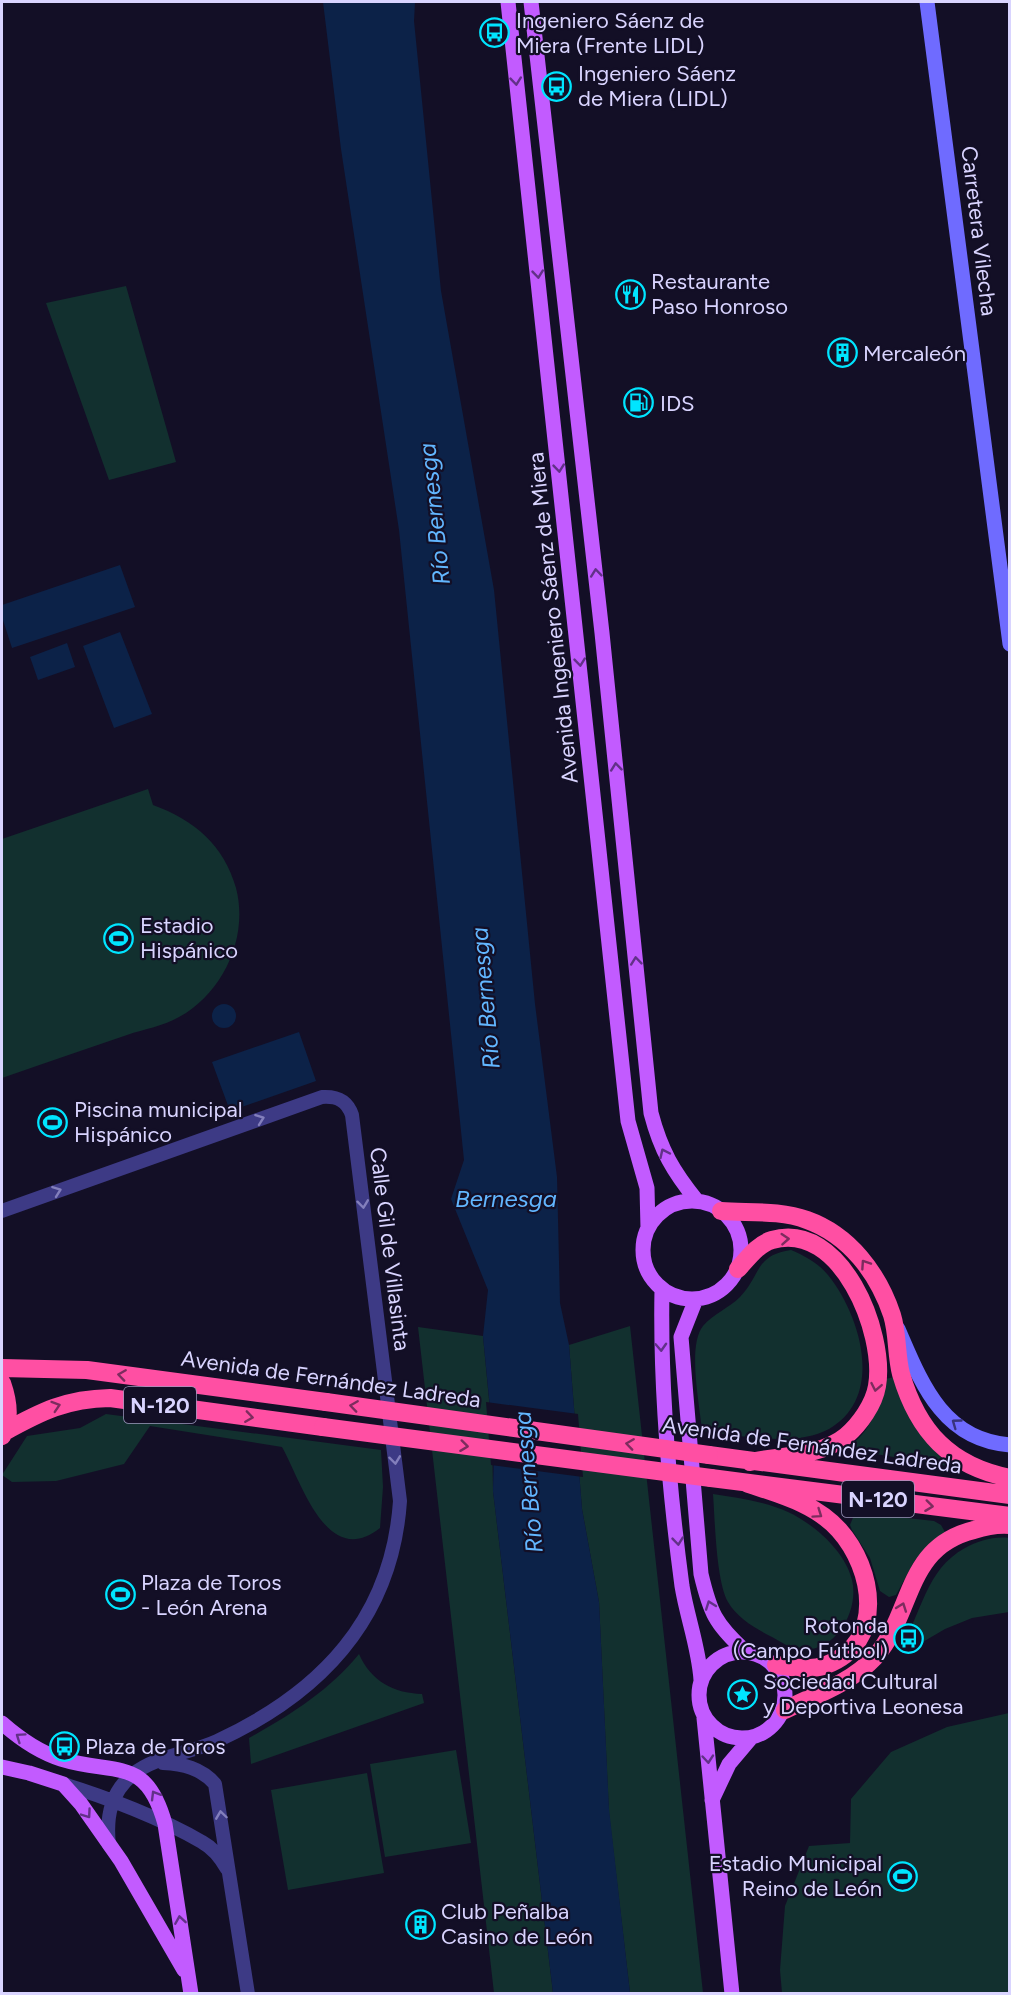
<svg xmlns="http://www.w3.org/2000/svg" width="1011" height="1995" viewBox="0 0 1011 1995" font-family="Figtree,sans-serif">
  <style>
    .green { fill: #12302f }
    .water { fill: #0c2248 }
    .pier { fill: #130f26 }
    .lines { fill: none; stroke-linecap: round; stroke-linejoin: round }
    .street { stroke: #3d3a85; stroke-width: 14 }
    .secondary { stroke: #6f6bff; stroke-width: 15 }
    .primary { stroke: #c25bff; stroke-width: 15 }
    .highway { stroke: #ff4fa3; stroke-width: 18 }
    .highway-bridge { stroke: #ff4fa3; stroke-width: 18 }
    .oneway { stroke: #623188 }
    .oneway2 { stroke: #837fbc }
    .oneway3 { stroke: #7d2c5e }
    .oneway4 { stroke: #38347d }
    .labels { text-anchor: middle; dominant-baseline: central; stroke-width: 4.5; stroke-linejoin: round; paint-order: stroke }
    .shield { fill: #130f26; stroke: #9e99be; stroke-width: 1.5 }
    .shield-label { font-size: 21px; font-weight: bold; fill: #d9d4ff }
    .poi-label { font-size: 22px; fill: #d9d4ff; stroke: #130f26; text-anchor: start }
    .street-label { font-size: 22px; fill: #d9d4ff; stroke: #130f26 }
    .water-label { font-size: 24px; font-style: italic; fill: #62b6ff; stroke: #130f26 }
  </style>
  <rect width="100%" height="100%" fill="#130f26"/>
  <path class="green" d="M126,286L176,462L109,480L46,303Z
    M148,789L153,805C194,820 224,845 236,888C249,937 223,993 179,1017C164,1026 144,1029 127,1035C85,1049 43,1064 2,1078V839Z
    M791,1250C805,1256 818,1263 828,1275C861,1316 885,1397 829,1429C794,1448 740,1435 702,1431C700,1405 687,1346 703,1326C713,1314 729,1308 740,1297C761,1275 755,1255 791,1250Z
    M630,1326L703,1993H630L609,1813L599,1602L582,1509L569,1345Z
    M418,1327L483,1336L492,1431L493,1491L553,1993H494Z
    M895,1377C910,1412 918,1437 947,1463V1466L846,1449C875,1428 875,1410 885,1379Z
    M106,1414L381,1450L383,1487L380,1528C327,1570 302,1483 282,1447L150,1426L124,1464L56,1481L12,1482L2,1475L27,1436L80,1428Z
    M713,1494C738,1498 764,1501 788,1512C814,1524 845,1551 852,1580C860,1613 832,1658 795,1648C786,1646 778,1640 770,1636C755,1628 737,1618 728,1602C716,1581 715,1520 713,1494Z
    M862,1513L934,1521L941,1525L945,1532L929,1544L915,1560L896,1595L889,1597L880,1591L870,1558L852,1530L850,1525L854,1515Z
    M1009,1538V1612L972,1618L945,1629L904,1653L900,1648C923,1612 925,1570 965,1548C978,1541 994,1536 1009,1538Z
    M359,1654C371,1681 393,1693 422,1694L424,1703L251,1764L249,1738C290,1715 329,1691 359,1654Z
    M1009,1713V1993H782L780,1970L785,1906L809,1846L850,1843L851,1799L891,1752L947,1727Z
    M456,1750L471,1843L385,1857L370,1764Z
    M367,1773L384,1873L288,1890L271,1790Z"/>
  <path class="water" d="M323,2H415L414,21L441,291L494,590L535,1004L557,1177L560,1303L569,1345L582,1509L599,1602L609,1809L630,1993H553L493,1491L494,1449L483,1336L488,1290L451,1199L464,1160L399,530L341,149Z
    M120,565L135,607L12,648L2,617V605Z
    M120,632L152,714L114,728L83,646Z
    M67,643L75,667L38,680L30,657Z
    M212 1016a12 12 0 1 1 24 0a12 12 0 1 1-24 0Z
    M299,1032L316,1081L230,1111L212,1062Z"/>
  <path class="pier" d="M486,1402L578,1414L583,1477L491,1465Z"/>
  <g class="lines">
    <path class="street" d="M2,1211L322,1097C337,1096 347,1100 352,1115L400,1501C392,1619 321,1693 217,1741C191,1753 155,1756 132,1775C110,1793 106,1818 109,1845
      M163,1763C183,1764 201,1768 215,1784L248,1994
      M63,1784C106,1797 163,1819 202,1842C213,1848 221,1858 227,1869"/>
    <path class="secondary" d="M927,2L1010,644
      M898,1329C921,1382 942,1440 1010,1445"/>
    <path class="primary" d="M508,2L628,1121L647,1188L648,1228
      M531,2L602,633L651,1113C661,1151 673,1171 697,1201
      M643 1250a49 49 0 1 1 98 0a49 49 0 1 1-98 0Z
      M662,1289C660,1387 669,1488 682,1586C687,1617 699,1648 701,1680
      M696,1299L681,1337L701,1574C710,1612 715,1624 745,1651
      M699 1695a43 43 0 1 1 86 0a43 43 0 1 1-86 0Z
      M704,1718L732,1994
      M2,1723C19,1738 39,1752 61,1759C116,1776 146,1755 165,1824L191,1994
      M2,1767L29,1773L63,1784L81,1804L121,1861L184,1970
      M712,1800L729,1764L751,1738"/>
    <path class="highway" d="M721,1211C750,1213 780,1210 807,1220C849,1235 878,1273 892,1315C898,1334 896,1355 901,1374C918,1432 950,1466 1010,1478
      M738,1269C748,1258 758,1244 772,1240C841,1220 886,1333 877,1386C874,1404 860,1424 846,1436C822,1456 780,1456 750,1462
      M2,1368L87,1370L326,1402
      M2,1383C8,1400 11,1420 2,1436
      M4,1432C42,1411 66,1399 110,1398L323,1427
      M709,1455L1010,1495
      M711,1478L1010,1516
      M746,1483C778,1494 815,1503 839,1530C874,1569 886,1643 826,1665C810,1671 793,1667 776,1665
      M785,1710C815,1695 851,1683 875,1657C914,1613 904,1547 974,1530C986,1526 997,1524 1010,1525"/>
    <path class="highway-bridge" d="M326,1402L709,1455
      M323,1427L711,1478"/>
  </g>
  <defs><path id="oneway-chevron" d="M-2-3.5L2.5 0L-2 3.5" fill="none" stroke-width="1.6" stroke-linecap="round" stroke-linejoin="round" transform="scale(1.5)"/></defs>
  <g class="oneway">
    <use href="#oneway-chevron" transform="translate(516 81) rotate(84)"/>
    <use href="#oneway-chevron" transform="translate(538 274) rotate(84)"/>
    <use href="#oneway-chevron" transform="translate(559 468) rotate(84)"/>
    <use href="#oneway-chevron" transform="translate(596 573) rotate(-96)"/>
    <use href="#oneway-chevron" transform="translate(580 662) rotate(84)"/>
    <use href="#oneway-chevron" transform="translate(616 767) rotate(-96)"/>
    <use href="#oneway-chevron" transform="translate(636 961) rotate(-96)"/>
    <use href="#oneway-chevron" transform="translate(664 1153) rotate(-115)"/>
    <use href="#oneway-chevron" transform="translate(661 1347) rotate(87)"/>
    <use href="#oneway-chevron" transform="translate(678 1541) rotate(84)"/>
    <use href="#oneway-chevron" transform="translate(710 1605) rotate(-110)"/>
    <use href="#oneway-chevron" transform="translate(20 1737) rotate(-145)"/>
    <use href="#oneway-chevron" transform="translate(708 1759) rotate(85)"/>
    <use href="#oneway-chevron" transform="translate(155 1795) rotate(-121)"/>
    <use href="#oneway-chevron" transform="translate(87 1814) rotate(55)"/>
    <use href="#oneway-chevron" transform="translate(180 1920) rotate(-99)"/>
  </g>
  <g class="oneway2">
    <use href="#oneway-chevron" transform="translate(260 1119) rotate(-20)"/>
    <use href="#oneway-chevron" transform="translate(57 1191) rotate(-20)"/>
    <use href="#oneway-chevron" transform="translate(363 1204) rotate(83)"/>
    <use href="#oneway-chevron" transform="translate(395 1460) rotate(83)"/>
    <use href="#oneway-chevron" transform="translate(221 1815) rotate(-98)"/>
  </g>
  <g class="oneway3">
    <use href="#oneway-chevron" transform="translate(785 1239) rotate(-4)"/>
    <use href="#oneway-chevron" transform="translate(865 1264) rotate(-124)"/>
    <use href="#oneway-chevron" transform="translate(122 1375) rotate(-172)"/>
    <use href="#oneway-chevron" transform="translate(876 1387) rotate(101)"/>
    <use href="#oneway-chevron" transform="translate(56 1406) rotate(-18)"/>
    <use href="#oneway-chevron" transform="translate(354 1406) rotate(-172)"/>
    <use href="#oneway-chevron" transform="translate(249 1417) rotate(8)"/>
    <use href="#oneway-chevron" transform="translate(630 1444) rotate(-172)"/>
    <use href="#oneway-chevron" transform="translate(464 1446) rotate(7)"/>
    <use href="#oneway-chevron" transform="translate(929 1506) rotate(7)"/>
    <use href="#oneway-chevron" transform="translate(818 1514) rotate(35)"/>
    <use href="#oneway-chevron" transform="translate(902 1607) rotate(-70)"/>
  </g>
  <use class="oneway4" href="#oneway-chevron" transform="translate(956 1423) rotate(-144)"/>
  <defs>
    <symbol id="bus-ring" viewBox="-11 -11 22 22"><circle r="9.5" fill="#130f26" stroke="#00e5ff" stroke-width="1.5"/><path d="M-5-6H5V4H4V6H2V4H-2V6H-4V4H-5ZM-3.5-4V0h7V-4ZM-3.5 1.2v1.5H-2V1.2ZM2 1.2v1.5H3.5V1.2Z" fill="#00e5ff"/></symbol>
    <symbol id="restaurant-ring" viewBox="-11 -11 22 22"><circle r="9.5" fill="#130f26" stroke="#00e5ff" stroke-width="1.5"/><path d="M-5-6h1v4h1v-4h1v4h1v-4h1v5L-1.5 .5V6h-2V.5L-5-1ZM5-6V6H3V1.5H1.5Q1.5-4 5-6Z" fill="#00e5ff"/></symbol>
    <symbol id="building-ring" viewBox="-11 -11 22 22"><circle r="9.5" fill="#130f26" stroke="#00e5ff" stroke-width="1.5"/><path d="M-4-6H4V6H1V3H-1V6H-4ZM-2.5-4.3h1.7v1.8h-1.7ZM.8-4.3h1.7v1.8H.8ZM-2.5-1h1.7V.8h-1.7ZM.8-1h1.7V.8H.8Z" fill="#00e5ff"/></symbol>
    <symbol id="fuel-ring" viewBox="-11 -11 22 22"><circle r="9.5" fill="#130f26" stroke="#00e5ff" stroke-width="1.5"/><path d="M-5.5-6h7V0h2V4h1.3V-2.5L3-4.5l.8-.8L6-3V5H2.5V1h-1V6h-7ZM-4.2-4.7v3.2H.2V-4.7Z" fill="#00e5ff"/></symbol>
    <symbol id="stadium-ring" viewBox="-11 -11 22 22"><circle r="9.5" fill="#130f26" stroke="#00e5ff" stroke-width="1.5"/><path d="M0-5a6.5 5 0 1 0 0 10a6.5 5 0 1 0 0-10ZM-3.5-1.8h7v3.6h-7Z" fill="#00e5ff"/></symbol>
    <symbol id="sight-ring" viewBox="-11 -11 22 22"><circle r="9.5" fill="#130f26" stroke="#00e5ff" stroke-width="1.5"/><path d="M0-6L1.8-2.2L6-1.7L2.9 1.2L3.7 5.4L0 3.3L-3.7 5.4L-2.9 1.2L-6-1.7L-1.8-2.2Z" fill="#00e5ff"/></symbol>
  </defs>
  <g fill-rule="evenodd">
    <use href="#bus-ring" x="478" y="16" width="33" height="33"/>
    <use href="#bus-ring" x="540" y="70" width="33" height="33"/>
    <use href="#restaurant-ring" x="614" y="278" width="33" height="33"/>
    <use href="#building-ring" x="826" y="336" width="33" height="33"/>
    <use href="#fuel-ring" x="622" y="386" width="33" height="33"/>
    <use href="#stadium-ring" x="102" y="922" width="33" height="33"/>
    <use href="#stadium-ring" x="36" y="1106" width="33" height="33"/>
    <use href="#stadium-ring" x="104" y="1578" width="33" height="33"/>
    <use href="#bus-ring" x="892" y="1622" width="33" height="33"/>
    <use href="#sight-ring" x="726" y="1678" width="33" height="33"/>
    <use href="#bus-ring" x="48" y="1730" width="33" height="33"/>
    <use href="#stadium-ring" x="886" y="1860" width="33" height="33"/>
    <use href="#building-ring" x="404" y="1908" width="33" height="33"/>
  </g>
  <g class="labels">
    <g class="shield">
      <rect x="124" y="1387" width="72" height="36" rx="4.5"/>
      <rect x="842" y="1481" width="72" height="36" rx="4.5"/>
    </g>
    <g class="shield-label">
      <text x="160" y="1405">N-120</text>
      <text x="878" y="1499">N-120</text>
    </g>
    <g class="poi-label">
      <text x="516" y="20">Ingeniero Sáenz de<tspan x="516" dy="25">Miera (Frente LIDL)</tspan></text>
      <text x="578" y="73">Ingeniero Sáenz<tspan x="578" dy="25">de Miera (LIDL)</tspan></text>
      <text x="651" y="281">Restaurante<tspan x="651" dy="25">Paso Honroso</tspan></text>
      <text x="863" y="353">Mercaleón</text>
      <text x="660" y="403">IDS</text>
      <text x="140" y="925">Estadio<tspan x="140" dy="25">Hispánico</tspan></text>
      <text x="74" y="1109">Piscina municipal<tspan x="74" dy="25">Hispánico</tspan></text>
      <text x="141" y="1582">Plaza de Toros<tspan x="141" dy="25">- León Arena</tspan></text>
      <text x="888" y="1625" text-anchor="end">Rotonda<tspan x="888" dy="25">(Campo Fútbol)</tspan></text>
      <text x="763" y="1681">Sociedad Cultural<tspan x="763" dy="25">y Deportiva Leonesa</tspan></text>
      <text x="85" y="1746">Plaza de Toros</text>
      <text x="882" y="1863" text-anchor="end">Estadio Municipal<tspan x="882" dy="25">Reino de León</tspan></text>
      <text x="441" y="1911">Club Peñalba<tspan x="441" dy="25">Casino de León</tspan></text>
    </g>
    <g class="street-label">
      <text transform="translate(979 231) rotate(83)">Carretera Vilecha</text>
      <text transform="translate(553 618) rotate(-96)">Avenida Ingeniero Sáenz de Miera</text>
      <text transform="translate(390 1249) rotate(83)">Calle Gil de Villasinta</text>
      <text transform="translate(331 1379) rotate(8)">Avenida de Fernández Ladreda</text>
      <text transform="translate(812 1445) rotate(8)">Avenida de Fernández Ladreda</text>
    </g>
    <g class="water-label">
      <text transform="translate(434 514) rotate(-96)">Río Bernesga</text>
      <text transform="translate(485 998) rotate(-95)">Río Bernesga</text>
      <text x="506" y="1198">Bernesga</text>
      <text transform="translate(528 1482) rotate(-95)">Río Bernesga</text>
    </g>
  </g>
  <rect width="1011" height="1995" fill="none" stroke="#d9d4ff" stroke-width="6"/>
</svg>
